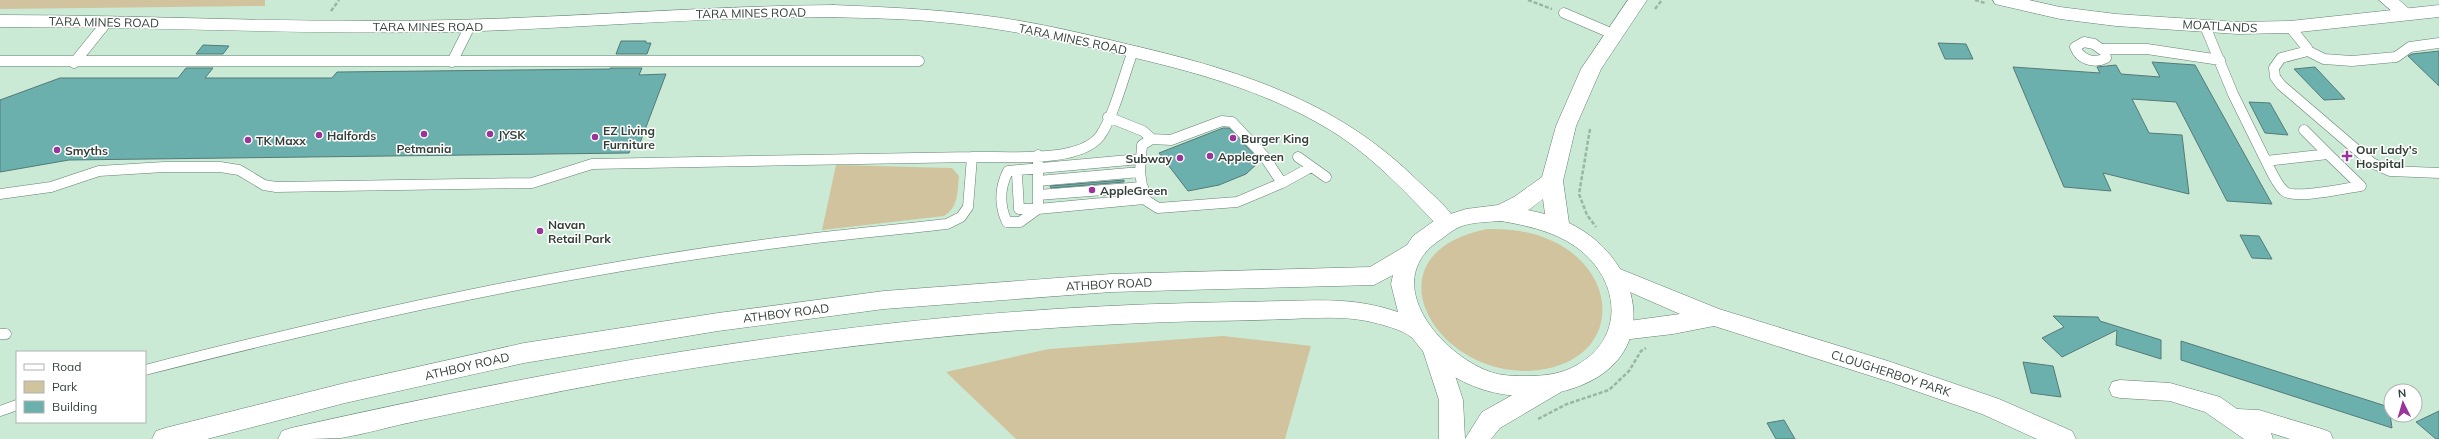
<svg xmlns="http://www.w3.org/2000/svg" width="2439" height="439" font-family="Mulish,sans-serif">
	<style>
		.green { fill: #d1c39d }
		.building { fill: #6bb0ac; stroke: #547a78 }
		.lines { fill: none; stroke-linecap: round; stroke-linejoin: round }
		.service-casing { stroke: #658270; stroke-width: 11 }
		.minor-casing { stroke: #658270; stroke-width: 1 }
		.tertiary-casing { stroke: #658270; stroke-width: 1 }
		.primary-casing { stroke: #658270; stroke-width: 1 }
		.path { stroke: #9bb5a5; stroke-width: 2.5; stroke-dasharray: 4 2; stroke-linecap: butt }
		.service { stroke: #fff; stroke-width: 10 }
		.minor { fill: #fff; fill-rule: evenodd }
		.tertiary { fill: #fff; fill-rule: evenodd }
		.primary { fill: #fff; fill-rule: evenodd }
		.poi-dot { fill: #98349a; stroke: #fff; stroke-width: 1.5 }
		.labels { text-anchor: middle; dominant-baseline: central; stroke-width: 3; stroke-linejoin: round; paint-order: stroke }
		.street-label { font-size: 12px; fill: #334038; stroke: #fff }
		.poi-label { font-size: 12px; font-weight: bold; fill: #334038; stroke: #fff; text-anchor: start }
	</style>
	<rect width="100%" height="100%" fill="#caead6"/>
	<!-- green -->
	<path class="green" d="M0,0H265V6L0,9Z
		M836,165L952,168L959,176C957,192 959,207 944,216L822,230Z
		M1487,229C1519,228 1552,235 1577,257C1618,294 1609,352 1554,367C1447,396 1354,256 1487,229Z
		M1223,336L1311,346L1285,439H1016L946,372L1049,349Z"/>
	<!-- building -->
	<path class="building" d="M621,41H646V43H651L647,54H616Z
		M1938,43L1966,44L1973,59H1945Z
		M203,45L229,46L223,54H196Z
		M2439,51V86L2408,56L2412,54Z
		M2152,62L2195,65L2272,204L2227,201L2176,102L2132,99L2149,133L2182,135L2189,194L2103,173L2111,191L2064,187L2013,67L2100,73L2097,67L2116,65L2121,74L2160,77Z
		M2315,67L2345,99L2324,100L2294,69Z
		M186,68H213L205,78H332L337,72L610,69V68H642L639,75L666,74L640,143H633L629,153L69,160L0,172V100L60,78H178Z
		M2249,102L2270,103L2288,135L2265,133Z
		M1223,128H1229L1260,161L1246,174L1219,185L1188,191L1159,153Z
		M1124,180V182L1051,188L1050,186Z
		M2240,235L2259,236L2272,259L2252,258Z
		M2053,316L2098,317L2100,321L2161,340V359L2116,345L2117,330L2062,357L2042,338L2064,327Z
		M2181,341L2389,407L2392,428L2181,360Z
		M2023,362L2053,366L2061,397L2031,393Z
		M2439,411V439H2436L2416,422Z
		M1784,420L1795,439H1776L1767,423Z"/>
	<g class="lines">
		<!-- service casing -->
		<g class="service-casing">
			<path id="service" d="M1564,13L1613,34
				M2205,26L2233,94L2266,161
				M2290,27L2307,48L2304,52L2281,58L2274,68L2275,77L2281,85L2372,163L2390,171L2439,173
				M2084,42L2094,44L2105,52L2106,58C2094,64 2080,60 2075,47Z
				M2103,49H2147L2220,60
				M2306,50L2324,59L2352,61L2396,57L2410,47L2439,43
				M0,61H919
				M452,62L470,26
				M74,63L107,22
				M1108,117L1143,131L1152,139L1142,145L1140,172L1144,199
				M2304,130L2328,154
				M1152,139L1171,140L1222,121L1232,122L1264,156L1282,183
				M2328,154L2361,186C2346,188 2294,200 2284,191C2276,183 2271,171 2266,161Z
				M1038,155V209L1144,199L1158,208L1237,202L1282,183L1311,167
				M1298,157L1326,177
				M1019,170L1008,171C1000,187 999,205 1007,222H1020L1038,209
				M1038,181L1140,172
				M0,194L51,187L99,171L164,167H220L239,170L264,185L276,187L532,183L592,164L972,157
				M1038,195L1143,187
				M1038,209H1019L1017,174L1019,170L1140,159
				M0,334H6
				M145,370C357,316 574,268 792,241C844,234 895,230 947,224L961,217L968,207L972,157C1005,156 1079,164 1100,136C1114,116 1124,75 1133,51
				M0,411L17,405"/>
		</g>
		<!-- minor casing -->
		<g class="minor-casing">
			<path id="minor" d="M2379,0H2399L2416,15L2413,19H2401Z
				M833,5C882,7 931,9 980,15C1031,21 1081,33 1131,45C1238,70 1335,100 1415,178C1429,192 1448,206 1457,223L1454,228L1447,231L1440,228C1409,196 1378,162 1341,137C1277,95 1204,74 1131,57C1053,38 975,22 894,19C746,12 599,28 451,32C301,35 150,26 0,27V15C151,15 302,24 452,20C580,17 706,6 833,5Z
				M2120,380L2170,383L2220,397L2237,409L2259,410L2322,429L2330,432L2333,439H2290L2271,433L2273,439H2244L2205,412L2170,401L2120,398L2112,396L2109,389L2112,382Z"/>
		</g>
		<!-- tertiary casing -->
		<g class="tertiary-casing">
			<path id="tertiary" d="M1993,0H2029L2060,7L2116,14L2238,22L2290,21L2439,5V17L2290,33L2238,34L2116,26L2060,19L1995,4Z
				M1615,267L1719,309L1891,362L1999,399L2072,431L2076,439H2037L1982,414L1890,382L1714,326L1673,334L1622,340L1614,337L1610,330L1614,323L1680,314L1607,282L1604,276L1607,270Z
				M1435,341L1443,344L1447,351L1463,400L1465,439L1482,412L1543,378L1552,375L1561,378L1564,385L1561,392L1500,428L1491,439H1439V400L1423,351L1427,344Z"/>
		</g>
		<!-- primary casing -->
		<g class="primary-casing">
			<path id="primary" d="M1628,0H1647L1601,69L1576,126L1563,181L1569,223C1641,257 1665,355 1577,387C1532,403 1483,398 1444,370C1435,364 1427,357 1421,349C1417,345 1415,340 1411,337C1401,329 1380,324 1367,321C1341,316 1316,318 1290,319C1261,320 1232,321 1204,321C1006,326 810,347 615,381C549,393 483,407 417,421C391,426 366,434 341,438C321,439 299,439 278,439L282,431L291,428C587,361 887,310 1192,303C1222,302 1252,302 1282,301C1325,300 1356,298 1398,312L1391,284L1393,275L1374,285L1111,292L884,309L718,331L524,363L345,403L207,439H152L156,431L165,428L345,383L524,343L718,313L884,291L1111,274L1370,267L1407,245L1413,236L1438,218L1466,209L1498,205L1514,197L1542,177L1556,126L1581,69ZM1543,199L1545,214L1528,210L1530,209ZM1501,221C1529,226 1557,232 1580,250C1620,282 1625,338 1577,365C1562,374 1544,376 1527,376C1514,376 1500,376 1488,371C1442,354 1380,284 1437,242C1445,237 1453,229 1462,226C1474,222 1488,222 1501,221Z"/>
		</g>
		<!-- path -->
		<path class="path" d="M1528,0L1552,9
			M1975,0L1985,3
			M1655,9L1662,0
			M331,11L339,0
			M1590,129L1579,194L1587,215L1596,227
			M1538,419L1567,404L1609,390L1629,371L1641,351L1646,348"/>
		<!-- service -->
		<use href="#service" class="service"/>
		<!-- minor -->
		<use href="#minor" class="minor"/>
		<!-- tertiary -->
		<use href="#tertiary" class="tertiary"/>
		<!-- primary -->
		<use href="#primary" class="primary"/>
	</g>
	<!-- markers -->
	<g class="poi-dot">
		<circle cx="424" cy="134" r="4"/>
		<circle cx="490" cy="134" r="4"/>
		<circle cx="319" cy="135" r="4"/>
		<circle cx="595" cy="137" r="4"/>
		<circle cx="1233" cy="138" r="4"/>
		<circle cx="248" cy="140" r="4"/>
		<circle cx="57" cy="150" r="4"/>
		<circle cx="1210" cy="156" r="4"/>
		<path d="M2345 150h4v4h4v4h-4v4h-4v-4h-4v-4h4z"/>
		<circle cx="1180" cy="158" r="4"/>
		<circle cx="1092" cy="190" r="4"/>
		<circle cx="540" cy="231" r="4"/>
	</g>
	<g class="labels">
		<!-- street labels -->
		<g class="street-label">
			<text transform="translate(751 13) rotate(-1)">TARA MINES ROAD</text>
			<text transform="translate(104 22) rotate(1)">TARA MINES ROAD</text>
			<text x="428" y="26">TARA MINES ROAD</text>
			<text transform="translate(2220 26) rotate(3)">MOATLANDS</text>
			<text transform="translate(1073 39) rotate(12)">TARA MINES ROAD</text>
			<text transform="translate(1109 284) rotate(-3)">ATHBOY ROAD</text>
			<text transform="translate(786 313) rotate(-7)">ATHBOY ROAD</text>
			<text transform="translate(467 366) rotate(-13)">ATHBOY ROAD</text>
			<text transform="translate(1891 373) rotate(18)">CLOUGHERBOY PARK</text>
		</g>
		<!-- poi labels -->
		<g class="poi-label">
			<text x="603" y="130">EZ Living<tspan x="603" dy="14">Furniture</tspan></text>
			<text x="498" y="134">JYSK</text>
			<text x="327" y="135">Halfords</text>
			<text x="1241" y="138">Burger King</text>
			<text x="256" y="140">TK Maxx</text>
			<text x="424" y="148" text-anchor="middle">Petmania</text>
			<text x="2356" y="149">Our Lady’s<tspan x="2356" dy="14">Hospital</tspan></text>
			<text x="65" y="150">Smyths</text>
			<text x="1218" y="156">Applegreen</text>
			<text x="1172" y="158" text-anchor="end">Subway</text>
			<text x="1100" y="190">AppleGreen</text>
			<text x="548" y="224">Navan<tspan x="548" dy="14">Retail Park</tspan></text>
		</g>
	</g>
	<!-- legend -->
	<rect x="16" y="351" width="130" height="72" fill="#ffffff" stroke="#adb3af"/>
	<rect x="24" y="364" width="20" height="6" fill="#ffffff" stroke="#adb3af"/>
	<text x="52" y="371" font-size="12" fill="#334038">Road</text>
	<rect x="24" y="381" width="20" height="12" fill="#d1c39d" stroke="#adb3af"/>
	<text x="52" y="391" font-size="12" fill="#334038">Park</text>
	<rect x="24" y="401" width="20" height="12" fill="#6bb0ac" stroke="#adb3af"/>
	<text x="52" y="411" font-size="12" fill="#334038">Building</text>
	<!-- north arrow -->
	<g transform="translate(2403 403) rotate(355)"><circle r="19" fill="#ffffff" stroke="#adb3af"/>
	<path d="M0-3L7 15L0 10L-7 15Z" fill="#98349a"/>
	<text y="-6" font-size="11" font-weight="bold" text-anchor="middle" fill="#334038">N</text>
	</g>
</svg>
